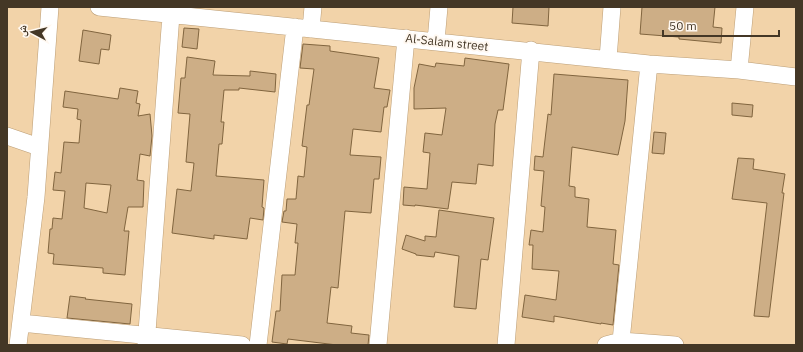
<svg xmlns="http://www.w3.org/2000/svg" width="803" height="352" font-family="'IBM Plex Sans','Noto Naskh Arabic',sans-serif">
	<style>
		.building { fill: #cdae86; stroke: #81653f; fill-rule: evenodd }
		.lines { fill: none; stroke-linecap: round; stroke-linejoin: round }
		.minor-casing { stroke: #bc9e76; stroke-width: 18 }
		.minor { stroke: #fff; stroke-width: 17 }
		.labels { text-anchor: middle; dominant-baseline: central; stroke-width: 4; stroke-linejoin: round; paint-order: stroke }
		.street-label { font-size: 12px; fill: #443726; stroke: #fff8f0 }
	</style>
	<rect width="100%" height="100%" fill="#f2d3a9"/>
	<!-- building -->
	<path class="building" d="M513,7H549L548,26L512,23Z
		M642,7H715L713,27L722,28L721,43L679,39V37L640,34Z
		M184,28L199,29L197,49L182,47Z
		M83,30L111,35L109,50L101,49L99,64L79,61Z
		M303,44L330,46V51L379,58L374,88L390,90L387,107H384L381,132L353,129L350,155L381,157L379,179H374L371,213L345,211L338,288L331,287L327,323L352,326L351,333L369,335L368,345H337L288,339L287,344L272,342L276,311H280L282,275H295L298,243H295L297,224L282,222L284,211H286L287,199H296L298,176L304,177L307,147L302,146L307,105H309L314,69L300,68Z
		M187,57L215,61L213,75L250,76V71L276,74L275,92L239,88V90H224L221,122H224L222,144H219L216,176L264,180L262,207L264,208L263,220L250,218L247,239L214,235V239L172,233L177,189L191,191L194,163L186,162L190,114L178,113L181,78H185Z
		M465,58L509,64L503,110H498L495,124L493,166L478,164L476,184L452,182L448,209L415,205V206L403,205L404,187L427,189L430,153L423,152L425,133L442,135L446,108L414,109V88L419,64L435,67L436,63L464,66Z
		M554,74L628,80L625,121L618,155L572,147L569,186L575,187V197L589,199L587,227L616,230L613,264L619,265L613,325L601,323V324L554,316V322L522,317L525,295L556,300L559,271L532,269L533,245H529L531,230L543,232L545,207L541,206L544,171L534,170L535,156L543,157L548,114L551,115Z
		M120,88L138,91L136,103L140,104L138,116L150,114L152,136L150,156L140,154L137,180L144,181L143,207H128L124,231H129L125,275L103,273V268L53,264L54,254L48,253L50,229H52L53,218L62,219L65,191L53,190L55,172L61,173L64,142L79,143L81,120L77,119L78,109L63,107L65,91L118,99ZM86,183L111,185L107,213L84,208Z
		M732,103L753,105L752,117L732,115Z
		M654,132L666,133L664,154L652,153Z
		M738,158L754,159L753,169L785,174L782,193H784L769,317L754,316L767,203L732,199Z
		M439,210L494,218L488,260L481,259L476,309L454,307L459,256L435,252L434,257L416,255V254L402,249L406,235L425,241V236L436,237Z
		M70,296L86,298L85,299L132,304L130,324L67,318Z"/>
	<g class="lines">
		<!-- minor casing -->
		<g class="minor-casing">
			<path id="minor" d="M99,7L649,64L739,70L796,77
				M311,29L313,7
				M436,41L439,7
				M608,59L612,7
				M739,70L745,7
				M7,136L39,147
				M21,323L242,345
				M621,341L649,64
				M18,345L36,197L50,7
				M146,345L171,15
				M258,345L295,27
				M378,345L406,38
				M506,345L531,50
				M606,345L621,341L675,345"/>
		</g>
		<!-- minor -->
		<use href="#minor" class="minor"/>
	</g>
	<g class="labels">
		<!-- street labels -->
		<g class="street-label">
			<text transform="translate(447 42) rotate(6)">Al-Salam street</text>
		</g>
	</g>
	<!-- border -->
	<rect width="803" height="352" fill="none" stroke="#443726" stroke-width="16"/>
	<!-- north arrow -->
	<g transform="translate(32 32) rotate(277)" stroke="#fff8f0" stroke-width="3" paint-order="stroke">
	<path d="M0-3L7 15L0 10L-7 15Z" fill="#443726"/>
	<text y="-6" font-size="11" font-weight="bold" text-anchor="middle" fill="#443726">ش</text>
	</g>
	<!-- scale -->
	<path d="M663 30v6h116v-6" fill="none" stroke="#443726" stroke-width="2"/>
	<text x="669" y="30" font-size="12" fill="#443726" stroke="#fff8f0" stroke-width="3" paint-order="stroke">50 m</text>
</svg>
